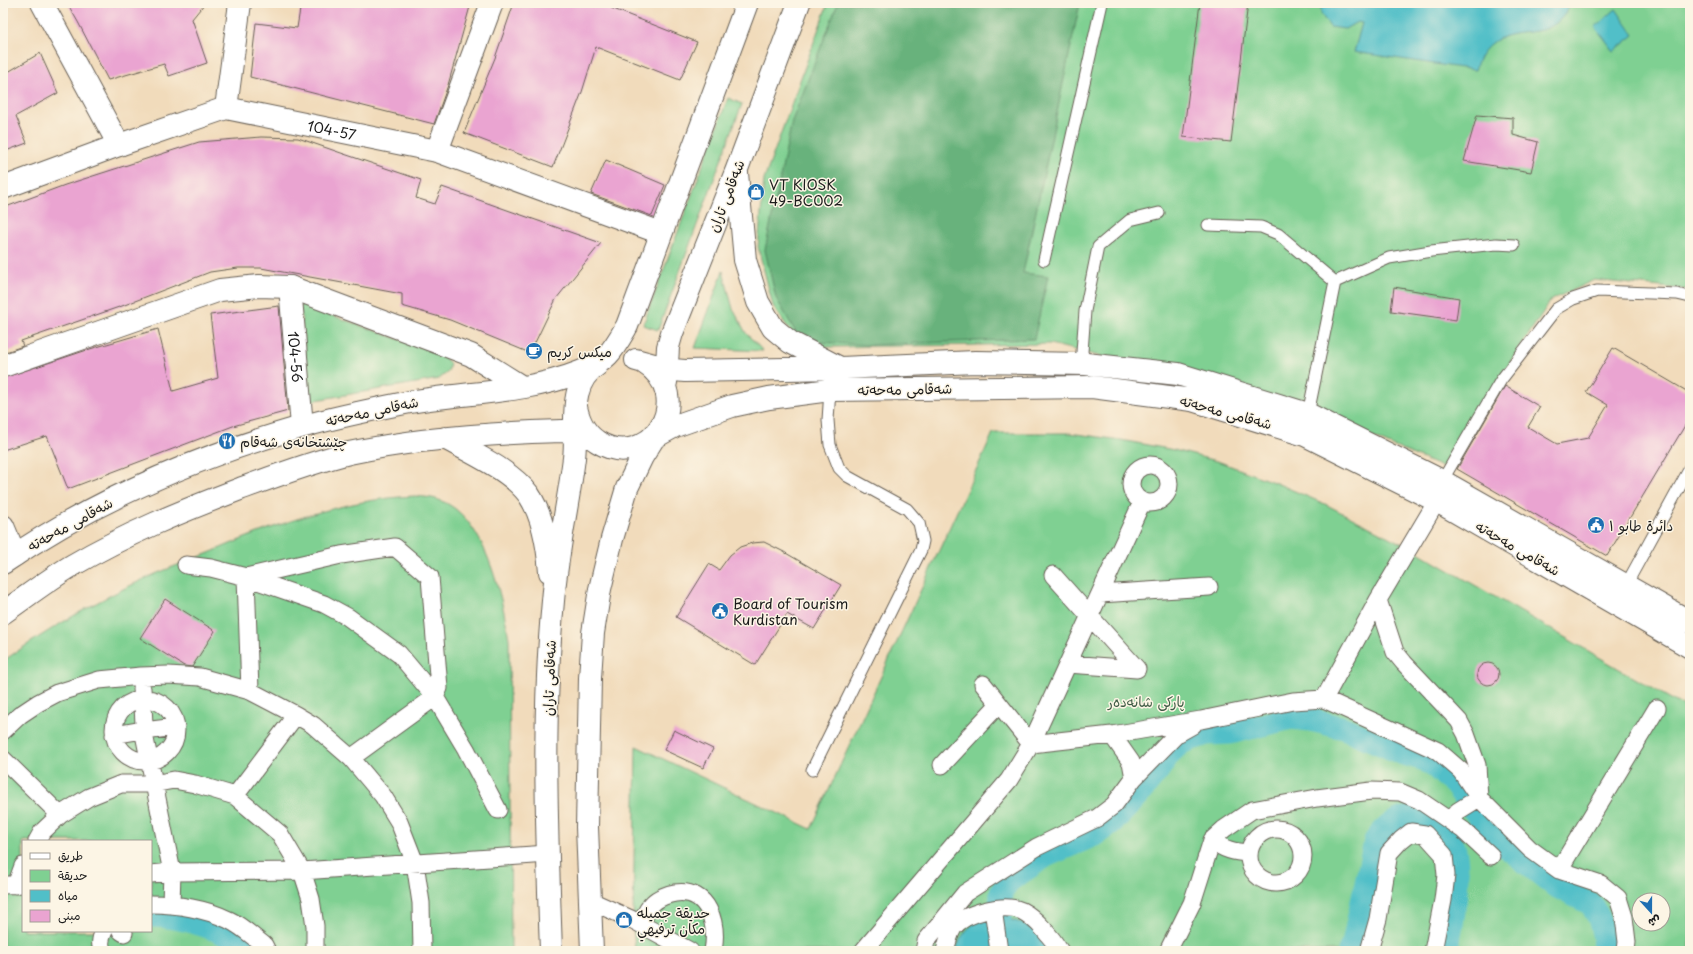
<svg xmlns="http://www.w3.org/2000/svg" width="1693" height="954" font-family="'Playpen Sans','Playpen Sans Arabic',sans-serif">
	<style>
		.green { fill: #7fd092; stroke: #4e7657; fill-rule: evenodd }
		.forest { fill: #67b27c; stroke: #42674c }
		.water { fill: #51bfc8; stroke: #366e72 }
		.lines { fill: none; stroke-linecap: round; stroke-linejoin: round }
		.canal { stroke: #51bfc8; stroke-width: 23 }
		.building { fill: #eaa4d1 }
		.service-casing { stroke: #675f54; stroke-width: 13 }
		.pedestrian-casing { stroke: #675f54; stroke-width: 19 }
		.minor-casing { stroke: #675f54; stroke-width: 24 }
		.tertiary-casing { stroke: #675f54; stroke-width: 24 }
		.secondary-casing { stroke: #675f54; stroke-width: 24 }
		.service { stroke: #fff; stroke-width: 11 }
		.pedestrian { stroke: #fff; stroke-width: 17 }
		.minor { stroke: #fff; stroke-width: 22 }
		.tertiary { stroke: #fff; stroke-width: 22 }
		.secondary { stroke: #fff; stroke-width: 22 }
		.labels { text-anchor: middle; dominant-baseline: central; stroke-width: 3; stroke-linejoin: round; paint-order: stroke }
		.street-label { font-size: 14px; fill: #1c1c1c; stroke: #fcf5e5 }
		.poi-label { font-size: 14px; fill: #1c1c1c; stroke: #fcf5e5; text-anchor: start }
		.park-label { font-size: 14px; fill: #3f5b45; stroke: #fcf5e5 }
	</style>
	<rect width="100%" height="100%" fill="#fcf5e5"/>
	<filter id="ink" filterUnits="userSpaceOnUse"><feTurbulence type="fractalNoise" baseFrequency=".025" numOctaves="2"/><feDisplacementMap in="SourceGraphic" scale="8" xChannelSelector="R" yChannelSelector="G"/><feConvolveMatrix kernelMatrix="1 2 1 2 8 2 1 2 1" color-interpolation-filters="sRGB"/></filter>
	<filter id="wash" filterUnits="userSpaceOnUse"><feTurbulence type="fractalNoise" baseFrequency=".012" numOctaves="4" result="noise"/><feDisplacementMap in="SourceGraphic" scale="16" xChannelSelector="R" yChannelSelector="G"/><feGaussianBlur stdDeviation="0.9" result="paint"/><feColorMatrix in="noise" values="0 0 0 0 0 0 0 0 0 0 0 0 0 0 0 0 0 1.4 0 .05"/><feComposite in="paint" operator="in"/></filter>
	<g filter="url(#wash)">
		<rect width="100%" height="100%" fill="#f1dbbb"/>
		<!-- green -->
		<path class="green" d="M828,3H1690V290L1594,280L1551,300L1442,467L1292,403L1050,344L827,347L807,344L794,336L773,306L758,247L764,180Z
			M728,98L742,104L658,330L643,325Z
			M723,271L733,309L746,333L763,351L695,348Z
			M300,304L443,355L450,364L448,372L439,379L310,401Z
			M993,433H1069L1121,440L1174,450L1220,462L1276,483L1327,505L1416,551L1690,710V951H635L633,920L636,746L811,829ZM1639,900H1663V924H1639Z
			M415,496C422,497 432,497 439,500C485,515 502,597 509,639L511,951H3V661C46,631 94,602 142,580C163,570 186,562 209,553C274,525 343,499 415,496ZM23,841H151V931H23Z"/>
		<!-- forest -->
		<path class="forest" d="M838,3H1080L1023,273L1048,276L1034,339L866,345L801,341L776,298L765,250L792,121Z"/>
		<!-- water -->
		<path class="water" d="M1318,3H1571C1550,50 1512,17 1484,51C1480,56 1477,63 1475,70L1354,52L1362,23L1357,22L1345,29L1330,27L1321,14V7Z
			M1616,9L1634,35L1614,51L1595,27Z
			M1000,917C1026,922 1039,932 1057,951H956C959,937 970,923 984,918C989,917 995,917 1000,917Z"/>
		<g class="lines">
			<!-- canal -->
			<path class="canal" d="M151,916C182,916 227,929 249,951
				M1000,917L1001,892L1009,881L1046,856L1095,835L1113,822L1136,798L1157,772L1169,754L1181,743L1207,734L1230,733L1291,718L1311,720L1344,728L1403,754L1425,760L1436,768L1455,785L1485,825L1504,845L1555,886L1591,904L1599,918L1604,937L1603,951
				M1349,951L1353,944L1375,841C1385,827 1399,814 1418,818C1430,821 1445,827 1451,839C1464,861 1453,926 1446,951"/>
		</g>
		<g id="blocks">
			<!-- building -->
			<path class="building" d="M67,3H205L192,19L207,63L169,76L164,64L108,80L78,22Z
				M301,3H471L448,85L434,124L250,77L256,23L297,28Z
				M514,3H613L611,8L697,42L680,80L596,47L582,92L553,167L464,133L495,58Z
				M1200,3H1248L1231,142L1183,137Z
				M40,53L58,93L16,116L27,143L3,152V75Z
				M1477,115L1513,118V135L1538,142L1531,172L1464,161Z
				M261,137L298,138L344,154L421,180L416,198L435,204L442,187L601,243L556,299L530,353L450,320L402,306V294L261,268H238L210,272L122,306L21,341L23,346L3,353V208L65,185L199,142Z
				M606,160L665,185L652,216L591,194Z
				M1394,287L1459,298L1456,320L1391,311Z
				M279,306L288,411L233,426L68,489L47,436L3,450V378L90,349L158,329L173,391L218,378L210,315Z
				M1613,348L1690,393V417L1607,556L1457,469L1505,386L1540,407L1528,427L1557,444L1588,438L1608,405L1586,392Z
				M764,542L784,552L841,585L814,629L787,614L755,665L676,617L709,564L719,570L730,555L740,547L752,543Z
				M165,599L215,631L192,667L184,666L140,638Z
				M1477 674a11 11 0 1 1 22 0a11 11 0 1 1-22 0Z
				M674,730L713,749L703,768L664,750Z"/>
		</g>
	</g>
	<g filter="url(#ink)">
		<use href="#blocks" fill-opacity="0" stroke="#675f54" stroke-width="1"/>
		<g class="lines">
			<!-- service casing -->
			<g class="service-casing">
				<path id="service" d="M1208,225L1261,227L1278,234L1335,282L1389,258L1431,251L1496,244L1514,245
					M1044,260L1102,3
					M1086,364L1082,352L1085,311L1098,247L1130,220L1159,213
					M1308,414L1335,282
					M1442,481L1501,380L1556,309L1573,299L1597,291L1677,294L1690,297
					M1626,585L1690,468
					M812,770L921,550L923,541L919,523L907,509L847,476L839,468L830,445L828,420L830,390"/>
			</g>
			<!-- pedestrian casing -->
			<g class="pedestrian-casing">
				<path id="pedestrian" d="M1131 484a19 19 0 1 1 38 0a19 19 0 1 1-38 0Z
					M186,565L211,568L246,577L324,604L348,617L399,654L435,697L466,749L498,810
					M1053,575L1137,669L1068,664
					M1100,594L1209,587
					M1378,600L1395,652L1404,663L1459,721L1466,734L1477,765L1479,798L1458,811L1450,820
					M983,684L1031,744L1112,735L1201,720L1293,701L1324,699L1438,751L1461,771L1479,798L1530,849L1559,870L1601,884L1618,898L1624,917L1627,942L1626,951
					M142,688L144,724
					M250,691L246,577L341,555L395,547L430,577L439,688L435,697L351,758
					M114 730a31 31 0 1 1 62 0a31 31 0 1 1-62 0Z
					M1324,699L1378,600L1437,501
					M152,730L176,727
					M3,731L20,715L38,703L57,693L99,680L141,676L168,675L200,677L250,691L296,715L313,725L351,758L383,796L399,822L415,863L421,903L422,951
					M114,735L137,731
					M1112,735L1131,762L1134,778
					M145,739L172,872L171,904
					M3,759L60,815
					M942,765L999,704
					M235,796L296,715
					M1249 856a27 27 0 1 1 54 0a27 27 0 1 1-54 0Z
					M1212,840C1223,850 1235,852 1249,853
					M37,841L42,832L60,815L89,797L121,784H153L174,780L195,784L235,796L280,834L302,871L311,899L315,926V951
					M1559,870L1657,708
					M151,874L172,872L302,871L548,854
					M3,885L23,884
					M16,885L23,866
					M591,901L633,920L690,951
					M151,904C176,904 207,909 229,920C242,926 253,937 264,945L267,951
					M993,909L999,951
					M641,924C644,917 647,908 653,903C658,898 668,894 675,893C709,888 718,924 713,951
					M121,931L124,933
					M103,951C99,945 101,937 104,931
					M863,951L1009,780L1031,744L1142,502
					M924,951L926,941L965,893L1037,847L1097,818L1114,805L1134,778L1177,734L1193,725
					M945,951C947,943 949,935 953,928C965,912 1004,903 1022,911C1036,918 1052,938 1060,951
					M1168,951L1192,903L1212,840L1224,829L1252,810L1317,798L1371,791L1400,792L1419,800L1444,817L1463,830L1491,856
					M1369,951L1378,919L1389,853L1401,840L1411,832L1425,834L1444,855L1446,875L1443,900L1433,951"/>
			</g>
			<!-- minor casing -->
			<g class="minor-casing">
				<g id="minor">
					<path d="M42,3L119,145"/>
					<path d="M226,108L240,3"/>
					<path d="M437,151L492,3"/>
					<path id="s1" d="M3,188L119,145L226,108L437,151L661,233"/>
					<path id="s2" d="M290,287L302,426"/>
					<path d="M3,366L220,290L259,286L290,287L471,355L522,387"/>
				</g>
			</g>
			<!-- tertiary casing -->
			<g class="tertiary-casing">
				<path id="tertiary" d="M3,526L15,555"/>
			</g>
			<!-- secondary casing -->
			<g class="secondary-casing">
				<path id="secondary" d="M737,173L745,260L758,302L773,328L790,342L838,367
					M636,360L673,370L685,371L841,368L975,362L1086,364L1178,374L1308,414L1442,481L1690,622
					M666,382L668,347L672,333L737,169L799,3
					M576,407C579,422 585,434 598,442C649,474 699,396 643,362
					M445,438C471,453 511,470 529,495C543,516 548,547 550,572
					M644,443L675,426L732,406L769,398L830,390L1092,387L1192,400L1305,435L1437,501L1690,647
					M3,563C93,501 197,457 301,427C335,417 370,410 405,403C462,392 524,394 580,372C607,362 613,350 627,326L747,3
					M3,613C26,597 49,579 73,565C126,534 182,511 240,489C275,476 312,462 349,453C418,438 491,433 562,431L576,433L588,437
					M551,951C547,835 542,717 553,601C557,553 568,505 574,458C578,428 566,384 597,365
					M592,951L587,827L590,678L593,633L600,589L612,539L627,488L642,457L655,436"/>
			</g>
			<!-- service -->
			<use href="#service" class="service"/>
			<!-- pedestrian -->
			<use href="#pedestrian" class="pedestrian"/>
			<!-- minor -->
			<use href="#minor" class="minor"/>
			<!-- tertiary -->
			<use href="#tertiary" class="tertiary"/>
			<!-- secondary -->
			<use href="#secondary" class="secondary"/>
		</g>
	</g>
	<!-- icons -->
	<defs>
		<g id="shop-disc" transform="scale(0.9)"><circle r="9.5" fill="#1f6fb2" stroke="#fcf5e5"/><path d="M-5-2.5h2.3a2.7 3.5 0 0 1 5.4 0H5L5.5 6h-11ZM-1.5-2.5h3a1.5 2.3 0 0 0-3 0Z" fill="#fff"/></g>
		<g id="cafe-disc" transform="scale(0.9)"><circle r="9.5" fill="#1f6fb2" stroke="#fcf5e5"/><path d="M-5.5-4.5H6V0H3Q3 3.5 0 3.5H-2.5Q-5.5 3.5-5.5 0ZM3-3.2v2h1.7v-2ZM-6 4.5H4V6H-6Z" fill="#fff"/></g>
		<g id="restaurant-disc" transform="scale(0.9)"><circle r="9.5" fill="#1f6fb2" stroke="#fcf5e5"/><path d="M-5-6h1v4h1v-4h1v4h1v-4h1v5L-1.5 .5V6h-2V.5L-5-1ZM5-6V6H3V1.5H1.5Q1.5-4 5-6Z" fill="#fff"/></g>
		<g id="civic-disc" transform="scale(0.9)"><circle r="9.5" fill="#1f6fb2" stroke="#fcf5e5"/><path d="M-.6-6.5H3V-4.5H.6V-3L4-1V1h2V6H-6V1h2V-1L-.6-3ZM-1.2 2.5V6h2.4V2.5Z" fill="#fff"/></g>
	</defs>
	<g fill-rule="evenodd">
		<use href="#shop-disc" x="756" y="192"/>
		<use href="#cafe-disc" x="534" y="351"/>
		<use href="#restaurant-disc" x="227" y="441"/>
		<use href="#civic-disc" x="1596" y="525"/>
		<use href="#civic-disc" x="720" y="611"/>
		<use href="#shop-disc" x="624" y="920"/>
	</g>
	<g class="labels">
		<!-- street labels -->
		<g class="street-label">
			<text stroke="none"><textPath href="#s1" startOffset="345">104-57</textPath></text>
			<text transform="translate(726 196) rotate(-69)">شەقامی تاران</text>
			<text stroke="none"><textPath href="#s2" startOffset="70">104-56</textPath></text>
			<text transform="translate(905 389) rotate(-1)">شەقامی مەحەتە</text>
			<text transform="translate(372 411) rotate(-12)">شەقامی مەحەتە</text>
			<text transform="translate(1226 412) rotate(15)">شەقامی مەحەتە</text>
			<text transform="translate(70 524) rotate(-29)">شەقامی مەحەتە</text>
			<text transform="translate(1518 548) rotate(30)">شەقامی مەحەتە</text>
			<text transform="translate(549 678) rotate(-88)">شەقامی تاران</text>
		</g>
		<!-- poi labels -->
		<g class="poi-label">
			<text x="769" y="184">VT KIOSK<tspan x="769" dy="16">49-BC002</tspan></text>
			<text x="547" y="351">ميكس كريم</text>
			<text x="240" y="441">چێشتخانەی شەقام</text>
			<text x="1609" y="525">دائرة طابو ١</text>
			<text x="733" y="603">Board of Tourism<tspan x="733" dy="16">Kurdistan</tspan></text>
			<text x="637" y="912">حديقة جميله<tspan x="637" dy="16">مكان ترفيهي</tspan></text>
		</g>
		<!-- park labels -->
		<g class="park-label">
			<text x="1146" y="701">پارکی شانەدەر</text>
		</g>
	</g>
	<!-- margin -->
	<rect width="1693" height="954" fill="none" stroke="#fcf5e5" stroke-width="16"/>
	<!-- legend -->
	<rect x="22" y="840" width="130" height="92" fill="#fcf5e5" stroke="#a29e95"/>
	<rect x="30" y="853" width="20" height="6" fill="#ffffff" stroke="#a29e95"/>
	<text x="58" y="860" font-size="12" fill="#1c1c1c">طريق</text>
	<rect x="30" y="870" width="20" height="12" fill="#7fd092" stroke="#a29e95"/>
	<text x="58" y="880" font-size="12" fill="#1c1c1c">حديقة</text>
	<rect x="30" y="890" width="20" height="12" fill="#51bfc8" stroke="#a29e95"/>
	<text x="58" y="900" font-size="12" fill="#1c1c1c">مياه</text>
	<rect x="30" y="910" width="20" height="12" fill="#eaa4d1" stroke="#a29e95"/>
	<text x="58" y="920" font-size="12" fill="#1c1c1c">مبنى</text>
	<!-- north arrow -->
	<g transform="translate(1651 912) rotate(159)"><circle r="19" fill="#fcf5e5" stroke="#a29e95"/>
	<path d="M0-3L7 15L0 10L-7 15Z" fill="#1f6fb2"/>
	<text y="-6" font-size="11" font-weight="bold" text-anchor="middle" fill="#1c1c1c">ش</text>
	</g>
</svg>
